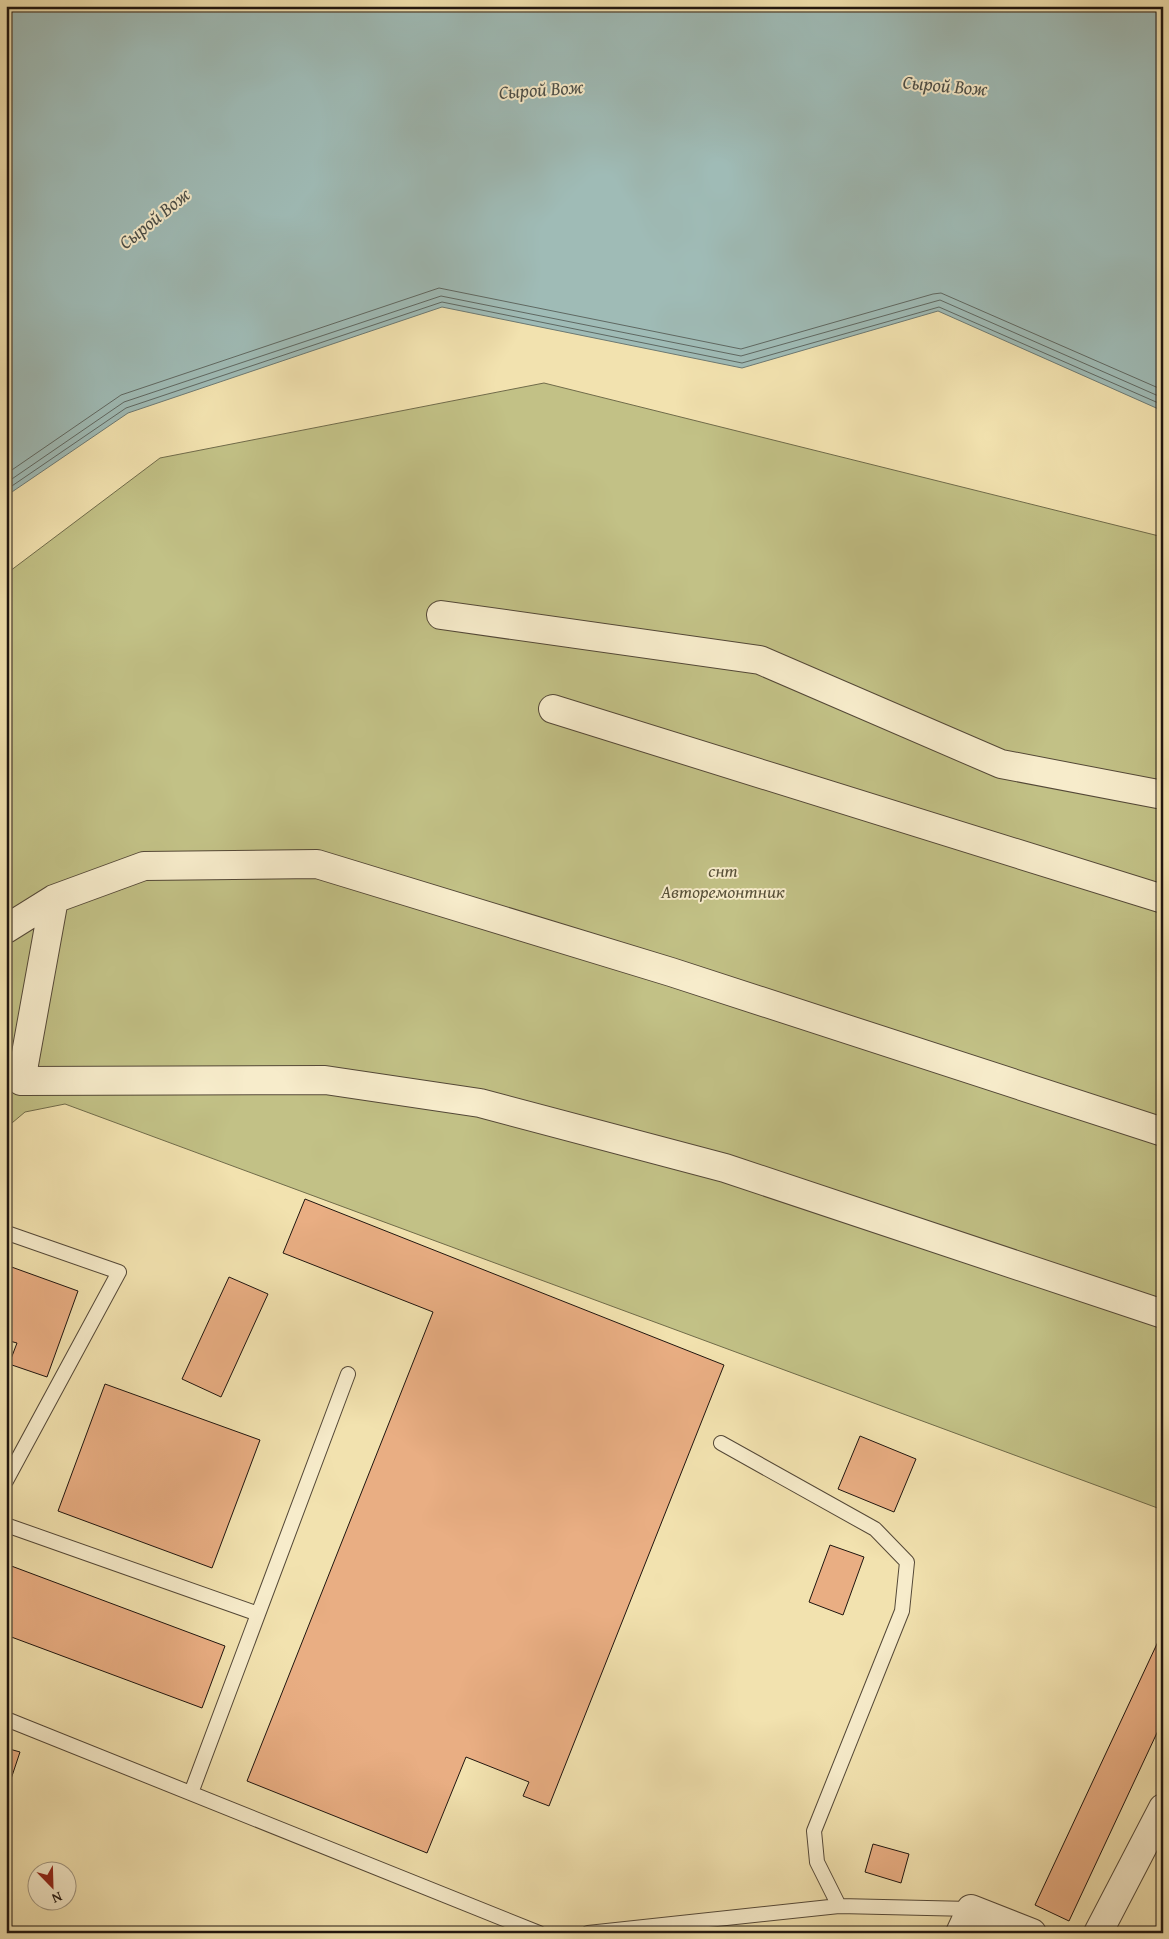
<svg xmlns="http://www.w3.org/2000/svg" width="1169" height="1939" font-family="'Gentium Book Plus',serif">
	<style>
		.green { fill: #c2c186; stroke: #706b4a }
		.water { fill: #9fbbb6; stroke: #6c7973 }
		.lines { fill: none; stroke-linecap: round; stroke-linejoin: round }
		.shore { stroke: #5f6862; stroke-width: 1 }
		.building { fill: #e9ae83; stroke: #1f150f }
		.service-casing { stroke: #544837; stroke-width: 16 }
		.minor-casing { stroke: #544837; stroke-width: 30 }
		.service { stroke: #f7eccb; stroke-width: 14 }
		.minor { stroke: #f7eccb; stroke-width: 28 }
		.labels { text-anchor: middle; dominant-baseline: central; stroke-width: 4; stroke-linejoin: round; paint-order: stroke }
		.park-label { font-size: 18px; font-style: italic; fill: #585139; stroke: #f7eccb }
		.water-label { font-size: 19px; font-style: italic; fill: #4c4f49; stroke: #f7eccb }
	</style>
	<rect width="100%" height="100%" fill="#f2e2af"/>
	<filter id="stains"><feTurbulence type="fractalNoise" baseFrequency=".004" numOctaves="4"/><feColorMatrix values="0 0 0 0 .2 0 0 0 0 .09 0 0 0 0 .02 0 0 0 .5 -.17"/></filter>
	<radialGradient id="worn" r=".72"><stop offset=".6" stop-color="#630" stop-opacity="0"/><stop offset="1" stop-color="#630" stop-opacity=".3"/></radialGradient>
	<!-- green -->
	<path class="green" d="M544,383L1163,537V1510L65,1104L25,1112L6,1128V574L160,458Z"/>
	<!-- water -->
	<path class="water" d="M6,6H1163V411L938,311L742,368L442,307L128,413L6,496Z"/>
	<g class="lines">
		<!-- shore -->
		<path class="shore" d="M6,474L121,395L439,288L741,349L933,294L941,293L1163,390
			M6,483L124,402L441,296L741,356L940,300L1163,398
			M6,490L126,408L442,302L742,363L939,307L1163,405"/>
	</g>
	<!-- building -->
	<path class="building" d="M305,1199L724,1365L549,1806L523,1796L529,1782L466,1757L427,1853L247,1781L433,1312L283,1253Z
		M6,1265L78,1291L47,1377L9,1364L17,1343L6,1340Z
		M229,1277L268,1294L221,1397L182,1379Z
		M105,1384L260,1440L212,1568L58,1511Z
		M860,1436L916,1459L894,1512L838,1489Z
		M830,1545L864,1557L843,1615L809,1602Z
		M6,1564L225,1646L202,1708L6,1635Z
		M1163,1631V1720L1069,1921L1035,1905Z
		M6,1748L20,1752L6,1794Z
		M873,1844L909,1854L901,1883L865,1872Z"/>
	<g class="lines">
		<!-- service casing -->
		<g class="service-casing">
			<path id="service" d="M6,1236L10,1234L119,1272L6,1481
				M721,1443L875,1529L907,1562L902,1611L814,1831L817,1862L839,1906
				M6,1525L258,1614
				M6,1719L539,1933
				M191,1793L348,1374
				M588,1933L839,1906L971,1909"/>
		</g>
		<!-- minor casing -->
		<g class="minor-casing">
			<path id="minor" d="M441,615L760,660L1001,764L1163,795
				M553,709L1163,899
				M54,899L21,1081L325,1080L480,1103L725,1168L1163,1314
				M6,929L54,899L144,866L317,864L671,972L1163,1132
				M960,1933L971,1909L1032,1933
				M1098,1933L1163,1808"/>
		</g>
		<!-- service -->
		<use href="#service" class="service"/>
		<!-- minor -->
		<use href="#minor" class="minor"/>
	</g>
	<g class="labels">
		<!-- park labels -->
		<g class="park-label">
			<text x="723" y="870">снт<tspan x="723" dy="21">Авторемонтник</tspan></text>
		</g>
		<!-- water labels -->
		<g class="water-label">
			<text transform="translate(945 85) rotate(5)">Сырой Вож</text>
			<text transform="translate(541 89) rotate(-4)">Сырой Вож</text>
			<text transform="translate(154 218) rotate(-39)">Сырой Вож</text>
		</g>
	</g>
	<!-- margin -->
	<rect width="1169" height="1939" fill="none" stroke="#f2e2af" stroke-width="25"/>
	<rect x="8" y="8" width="1154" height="1924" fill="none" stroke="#1f150f" stroke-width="2.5"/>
	<rect x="12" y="12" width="1144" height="1914" fill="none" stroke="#1f150f"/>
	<!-- north arrow -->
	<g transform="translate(52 1886) rotate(157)"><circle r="24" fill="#f7eccb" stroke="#a19680"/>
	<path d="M0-4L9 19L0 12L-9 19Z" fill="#8f2418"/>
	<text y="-8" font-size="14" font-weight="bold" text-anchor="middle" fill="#1f150f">N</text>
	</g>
	<rect width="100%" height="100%" filter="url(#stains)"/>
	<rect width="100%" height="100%" fill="url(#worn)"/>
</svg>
